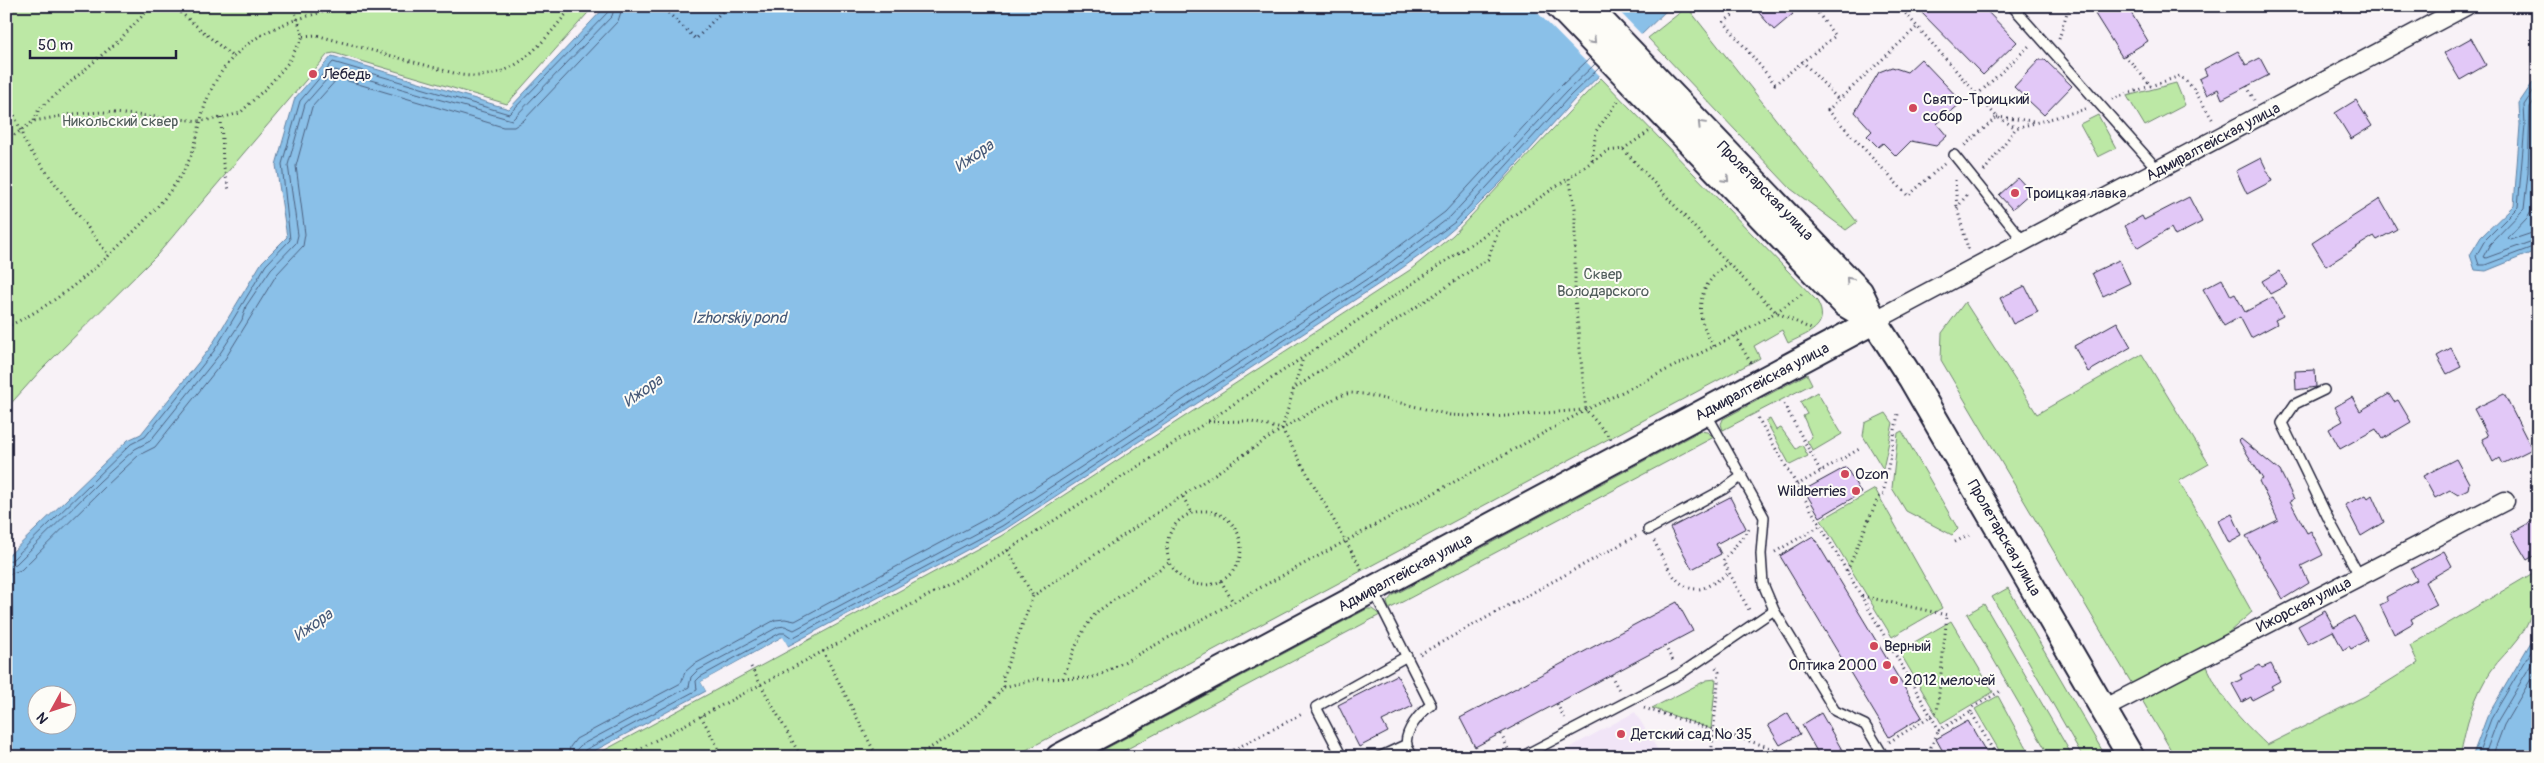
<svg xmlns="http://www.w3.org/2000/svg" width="2544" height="763" font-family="Pangolin,sans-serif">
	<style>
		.built { fill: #f1e5f7 }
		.green { fill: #bce8a5; stroke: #6f8570 }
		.water { fill: #8ac0e8; stroke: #6081a3; fill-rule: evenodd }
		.pier { fill: #f8f2f7 }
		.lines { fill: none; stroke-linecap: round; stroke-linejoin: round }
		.shore { stroke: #4c6180; stroke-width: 1 }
		.building { fill: #e2c8f7; stroke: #22223b }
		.lane-casing { stroke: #22223b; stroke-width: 12 }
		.street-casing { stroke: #22223b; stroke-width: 21 }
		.secondary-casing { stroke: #22223b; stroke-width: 29 }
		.path { stroke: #22223b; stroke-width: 3; stroke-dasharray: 1 4; stroke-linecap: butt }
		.lane { stroke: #fdfcf7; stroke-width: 9 }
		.street { stroke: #fdfcf7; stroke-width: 18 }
		.secondary { stroke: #fdfcf7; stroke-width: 25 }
		.oneway { stroke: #9a9aa2 }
		.poi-dot { fill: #d1495b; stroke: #fdfcf7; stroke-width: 2 }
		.labels { text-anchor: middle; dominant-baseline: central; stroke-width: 4; stroke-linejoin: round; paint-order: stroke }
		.poi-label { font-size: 15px; fill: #22223b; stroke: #fdfcf7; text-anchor: start }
		.park-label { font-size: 15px; fill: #505d5b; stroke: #fdfcf7 }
		.street-label { font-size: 15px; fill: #22223b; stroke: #fdfcf7 }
		.water-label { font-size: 16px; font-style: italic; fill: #465978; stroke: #fdfcf7 }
	</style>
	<rect width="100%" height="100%" fill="#f8f2f7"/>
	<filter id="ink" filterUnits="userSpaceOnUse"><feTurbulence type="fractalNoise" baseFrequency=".02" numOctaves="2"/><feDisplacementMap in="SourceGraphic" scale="10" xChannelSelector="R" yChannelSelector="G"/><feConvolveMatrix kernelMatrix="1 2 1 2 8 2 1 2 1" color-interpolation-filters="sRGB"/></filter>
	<g filter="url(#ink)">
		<!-- built -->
		<path class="built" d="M1635,712L1662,757H1552Z"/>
		<!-- green -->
		<path class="green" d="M6,6H594L507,104L334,53L328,54L157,255L41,370L6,409Z
			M1687,7L1695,17L1857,222L1846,230L1791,189L1648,38Z
			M1601,78L1817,301C1832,327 1806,334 1788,343L1782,330L1754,346L1760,358L1013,757H592L1001,536L1410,270L1453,235Z
			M2176,83L2185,105L2145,126L2127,96Z
			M2098,115L2116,148L2098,157L2080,124Z
			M1965,302L2037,414L2142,354L2209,464L2179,481L2252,612L2220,640L2132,684L1941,360L1942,333Z
			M1807,374L1812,384L1723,430L1721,424L1723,419Z
			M1817,392L1842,434L1813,451L1807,441L1812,437L1803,416L1807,414L1800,402Z
			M1886,413L1893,423L1883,469L1863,436L1865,423Z
			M1770,419L1776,430L1781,428L1796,449L1802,445L1808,456L1790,465L1766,421Z
			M1700,431L1707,432L1714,437L1389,609L1387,602L1392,596Z
			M1902,431L1958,529L1952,535L1906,511L1892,488L1898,433Z
			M1875,489L1942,608L1892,637L1821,520Z
			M2538,570C2538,593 2533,619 2518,639C2510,650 2499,659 2491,671C2473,697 2466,726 2460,757H2175L2142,700L2148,694L2206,664C2222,701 2238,717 2267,745L2365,696L2418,663L2410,646Z
			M2008,588L2106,757H2083L1992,597Z
			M1984,604L2073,757H2050L1967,614Z
			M1367,609H1372L1380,615L1112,757H1090Z
			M1951,621L1993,692L1941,723L1899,651Z
			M1716,679L1711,729L1652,708L1707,680Z
			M1998,696L2031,757H2003L1975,709Z"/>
		<!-- water -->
		<path class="water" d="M606,6H1671L1574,100L1501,182L1458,225L1436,244L1388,278L1004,530L788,646L782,637L701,682L706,691L583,757H6V558L128,440L141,434L210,348L262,262L287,237L276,165L295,98L332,56L509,109ZM38,696H68V726H38Z
			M2538,75V250L2486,271L2475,270L2470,255L2481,237L2514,205L2520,125L2519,103Z
			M2538,630V757H2472L2487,717Z"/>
		<!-- pier -->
		<path class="pier" d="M1531,6H1614L1643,36L1601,77Z
			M783,637L788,646L786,647L782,640L704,683L708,690L706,691L701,682Z"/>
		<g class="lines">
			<!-- shore -->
			<path class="shore" d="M2538,84L2524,105L2525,125L2518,207L2485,240L2476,256L2479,265H2485L2538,245
				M2538,95L2530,107L2528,173L2524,209L2490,244L2483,257L2486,258L2538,239
				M2538,133L2532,210L2528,217L2508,238L2511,240L2538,231
				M6,561L12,560L131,444L145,437L214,351L266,265L290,240L282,164L300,101L333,62L509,114L608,12L609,6
				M6,567L16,564L100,481L135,449L150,441L219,355L242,320L246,306L271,269L296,243L298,235L288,165L305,104L335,70L512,120L612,16L615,6
				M6,575L21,570L106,486L139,455L155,447L225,359L277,274L303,246L305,234L296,166L312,107L338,78L503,127H514L523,121L618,21L623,6
				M568,757L570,747L576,739L681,683L685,672L693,665L775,620L785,619L795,621L995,514L1377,263L1445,212L1560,87L1590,58
				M575,757L576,750L581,745L689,687L691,677L697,671L778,627L785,626L794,630L999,521L1382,269L1450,217L1566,92L1595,64
				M582,757L585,750L697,690L696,681L700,677L780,633H785L792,638L1002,526L1385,274L1455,222L1570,96L1599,68
				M2477,757L2491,719L2538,640
				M2484,757L2497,722L2538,653
				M2492,757L2504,725L2538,667"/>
		</g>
		<!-- building -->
		<path class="building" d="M1753,6H1786L1793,14L1774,30Z
			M1915,6H1982L2017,42L1983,75Z
			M2090,6H2127L2148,41L2122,57Z
			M2471,38L2486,65L2460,80L2444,53Z
			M2238,51L2246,65L2260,58L2269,75L2222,99L2218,89L2207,95L2199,79L2207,75L2204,69Z
			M1921,59L1962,102L1937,124L1947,136L1936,146L1911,141L1896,156L1883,143L1878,147L1867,136L1872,131L1855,112L1879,72L1892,67L1907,72Z
			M2039,60H2045L2072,86L2044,115L2014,87Z
			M2356,100L2372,126L2351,139L2335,113Z
			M2261,158L2272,181L2247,194L2236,171Z
			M2018,178L2031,192L2012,209L1999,195Z
			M2189,197L2202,222L2175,236L2171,228L2138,248L2125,226L2142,216L2144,220Z
			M2380,199L2397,229L2377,240L2374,236L2326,266L2312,243Z
			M2119,260L2130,283L2103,296L2092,273Z
			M2279,271L2287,285L2270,294L2262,281Z
			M2222,279L2231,296L2235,294L2245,312L2273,297L2283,316L2275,320L2277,324L2251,338L2240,317L2224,326L2203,289Z
			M2025,286L2038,312L2013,324L2000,298Z
			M2117,322L2131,347L2088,372L2074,346Z
			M2451,348L2461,367L2447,374L2437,356Z
			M2315,370L2316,387L2296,390L2295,371Z
			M2389,394L2394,402L2398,400L2411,422L2382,439L2376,429L2340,449L2329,429L2343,421L2335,407L2352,397L2360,411Z
			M2504,394L2532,449L2502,464L2499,458L2493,462L2482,439L2488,436L2474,409Z
			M2241,439L2280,471L2294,499L2290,501L2307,533L2311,531L2323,555L2301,566L2309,583L2283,599L2246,536L2278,520L2259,481L2263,479L2239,441Z
			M2456,459L2469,483L2468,490L2458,495L2450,490L2435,498L2423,476Z
			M1846,467L1861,493L1820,517L1804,490Z
			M2366,495L2368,498L2372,495L2384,522L2361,536L2345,505Z
			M1730,497L1746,528L1716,544L1721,554L1692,569L1670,528Z
			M2232,514L2242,536L2229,543L2218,521Z
			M2538,518V553L2527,560L2511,533Z
			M1813,536L1922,717L1889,737L1780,556Z
			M2444,551L2452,566L2425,582L2437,605L2411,619L2413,623L2394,634L2380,605L2388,601L2386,597L2417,580L2411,569Z
			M1677,602L1693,631L1475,747L1460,718Z
			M2325,611L2334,627L2354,616L2367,640L2351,649L2349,646L2343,650L2333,631L2308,644L2298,626Z
			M2271,664L2280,681L2271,686L2273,689L2252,700L2251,697L2242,702L2232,684L2242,679L2240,675L2260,665L2262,668Z
			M1397,675L1413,706L1382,721L1388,732L1359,747L1338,705Z
			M1788,713L1800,734L1780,745L1768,725Z
			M1821,713L1846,757H1820L1802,725Z
			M1968,721L1989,757H1946L1936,739Z"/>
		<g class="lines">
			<!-- lane casing -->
			<g class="lane-casing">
				<path id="lane" d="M2012,6L2159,171
					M1954,155L2024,242
					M2324,390L2295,404L2282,423L2329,520L2360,577
					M1706,413L1764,517L1761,554L1763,584L1774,610L1835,711L1865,725L1884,757
					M1648,530L1724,489L1742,476
					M1373,590L1431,705C1421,712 1403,732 1407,746C1408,749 1411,753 1413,757
					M1342,757L1316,707L1407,656
					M1379,757L1407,744
					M1521,757L1680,674L1774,610"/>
			</g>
			<!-- street casing -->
			<g class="street-casing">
				<path id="street" d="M1874,321L2466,6
					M2103,709L2505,501"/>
			</g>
			<!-- secondary casing -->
			<g class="secondary-casing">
				<path id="secondary" d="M1559,6L1845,304L1874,321
					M1587,6L1860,292L1874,321L1911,378L2131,757
					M1059,757L1874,321"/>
			</g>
			<!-- path -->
			<path class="path" d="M173,6L234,58
				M661,6L696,39L727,6
				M1744,6L1724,22L1775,84L1835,36L1813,6
				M1899,6L1997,117L1964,146
				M6,8L8,6
				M1916,28L1828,110L1908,196L1944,164
				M303,36L316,35L461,75C516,83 540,44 573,6
				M2059,39L2069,6
				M2125,55L2151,86
				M1802,61L1839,100
				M2247,86L2254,100
				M1977,95L2029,46
				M2112,99L2180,76L2193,88L2214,122
				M6,103C17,115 20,132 27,146L109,256
				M1997,117L2033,121
				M221,118L223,163L229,190
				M1999,118L2016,128
				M34,121L39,109L116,43L152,6
				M6,141L34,121L73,114L103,112L201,121L221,118L240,113L270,84L288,63L303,36L293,6
				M1623,149L1650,131
				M1592,160L1596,131L1620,99
				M1984,171L2016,128L2086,109
				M1955,180L1957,208L1969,252
				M1957,208L1968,193
				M6,327C53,306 89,275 125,240C147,219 169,196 184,170C197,148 198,126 206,102C231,35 287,19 350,6
				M1735,336L1751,363
				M1714,346C1692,314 1697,286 1728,263
				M1292,390L1488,259L1500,227
				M1784,404L1821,472
				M1758,418L1939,730L1971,712L1997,757
				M1208,422L1247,421L1282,429L1303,358
				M1282,429L1362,570
				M1611,439L1586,410L1575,299V208L1569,178L1607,151L1623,149L1717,252L1776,312L1813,330
				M1856,479L1873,470
				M1797,485L1861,448
				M1884,489L1898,414
				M1183,497L1192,513
				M1167 548a37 37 0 1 1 74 0a37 37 0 1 1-74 0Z
				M1749,529L1723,561L1749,610
				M1654,541C1663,557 1674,590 1698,589C1707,589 1721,577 1730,573
				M1955,542L1969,535
				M1008,550L1033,596
				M1775,552L1820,526
				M1847,571L1878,498L1886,493
				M1221,581L1233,602
				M1862,596L1947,615L1937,712L1889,742
				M1665,646L1674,663
				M823,651L877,757
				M1420,654L1638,535
				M751,667L801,757
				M1611,675L1620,692
				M1063,678C1073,654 1080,630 1098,611L1170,562
				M1004,687L1037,679L1090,678L1102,674L1586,410L1735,336L1776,312L1805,292
				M1557,704L1565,719
				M1644,708L1797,756
				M1971,712L1973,707L2001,691
				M701,716L723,757
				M1501,734L1509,751
				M624,757L935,592L1008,550L1207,422L1569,178
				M914,757C949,738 979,718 1004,687L1003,676L1033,596L1282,429L1339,396L1351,393L1364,394L1450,415L1493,417L1583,410
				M1220,757L1304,713
				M1711,757L1719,672L1715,666
				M1932,757L1931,747L1939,730"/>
			<!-- lane -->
			<use href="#lane" class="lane"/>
			<!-- street -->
			<use href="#street" class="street"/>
			<!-- secondary -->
			<use href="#secondary" class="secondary"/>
		</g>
		<!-- one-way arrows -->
		<defs><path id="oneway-chevron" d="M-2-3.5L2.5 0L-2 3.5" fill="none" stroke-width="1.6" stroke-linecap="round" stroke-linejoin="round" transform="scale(1.25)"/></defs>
		<g class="oneway">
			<use href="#oneway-chevron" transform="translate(1593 41) rotate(46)"/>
			<use href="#oneway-chevron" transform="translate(1701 124) rotate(-134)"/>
			<use href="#oneway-chevron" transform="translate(1726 179) rotate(46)"/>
			<use href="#oneway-chevron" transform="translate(1849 280) rotate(-132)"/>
		</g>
	</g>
	<!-- markers -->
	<g class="poi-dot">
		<circle cx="313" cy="74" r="5"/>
		<circle cx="1913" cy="108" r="5"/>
		<circle cx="2015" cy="193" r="5"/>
		<circle cx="1845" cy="474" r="5"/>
		<circle cx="1856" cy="491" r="5"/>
		<circle cx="1874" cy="646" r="5"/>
		<circle cx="1887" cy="665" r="5"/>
		<circle cx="1894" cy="680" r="5"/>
		<circle cx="1621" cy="734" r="5"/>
	</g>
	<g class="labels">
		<!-- poi labels -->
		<g class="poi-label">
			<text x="323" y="74">Лебедь</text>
			<text x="1923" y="99">Свято-Троицкий<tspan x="1923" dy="17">собор</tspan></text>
			<text x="2025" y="193">Троицкая лавка</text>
			<text x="1855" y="474">Ozon</text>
			<text x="1846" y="491" text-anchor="end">Wildberries</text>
			<text x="1884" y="646">Верный</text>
			<text x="1877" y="665" text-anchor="end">Оптика 2000</text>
			<text x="1904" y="680">2012 мелочей</text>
			<text x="1631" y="734">Детский сад № 35</text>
		</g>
		<!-- park labels -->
		<g class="park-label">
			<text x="120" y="121">Никольский сквер</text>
			<text x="1603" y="274">Сквер<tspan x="1603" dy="17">Володарского</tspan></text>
		</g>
		<!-- street labels -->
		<g class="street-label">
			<text transform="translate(2213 142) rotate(-28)">Адмиралтейская улица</text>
			<text transform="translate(1765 191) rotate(46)">Пролетарская улица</text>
			<text transform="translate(1762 382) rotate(-28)">Адмиралтейская улица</text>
			<text transform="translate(2004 538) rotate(60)">Пролетарская улица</text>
			<text transform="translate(1405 573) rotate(-28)">Адмиралтейская улица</text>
			<text transform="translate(2304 605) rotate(-27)">Ижорская улица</text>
		</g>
		<!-- water labels -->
		<g class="water-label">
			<text transform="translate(974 156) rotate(-35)">Ижора</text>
			<text x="739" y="318">Izhorskiy pond</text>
			<text transform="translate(643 391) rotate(-35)">Ижора</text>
			<text transform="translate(313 625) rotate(-35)">Ижора</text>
		</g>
	</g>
	<!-- margin -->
	<rect width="2544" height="763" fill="none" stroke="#fdfcf7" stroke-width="25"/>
	<rect x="12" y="12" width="2519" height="738" fill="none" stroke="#22223b" stroke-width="2" filter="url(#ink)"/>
	<!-- north arrow -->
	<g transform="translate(52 710) rotate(230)"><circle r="24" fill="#fdfcf7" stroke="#a5a5ac"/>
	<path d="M0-4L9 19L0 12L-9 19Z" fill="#d1495b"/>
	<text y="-8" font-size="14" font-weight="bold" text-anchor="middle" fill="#22223b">N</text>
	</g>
	<!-- scale -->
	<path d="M30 50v8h146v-8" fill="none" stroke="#22223b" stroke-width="2.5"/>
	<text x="38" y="50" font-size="15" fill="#22223b" stroke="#fdfcf7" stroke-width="4" paint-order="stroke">50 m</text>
</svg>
